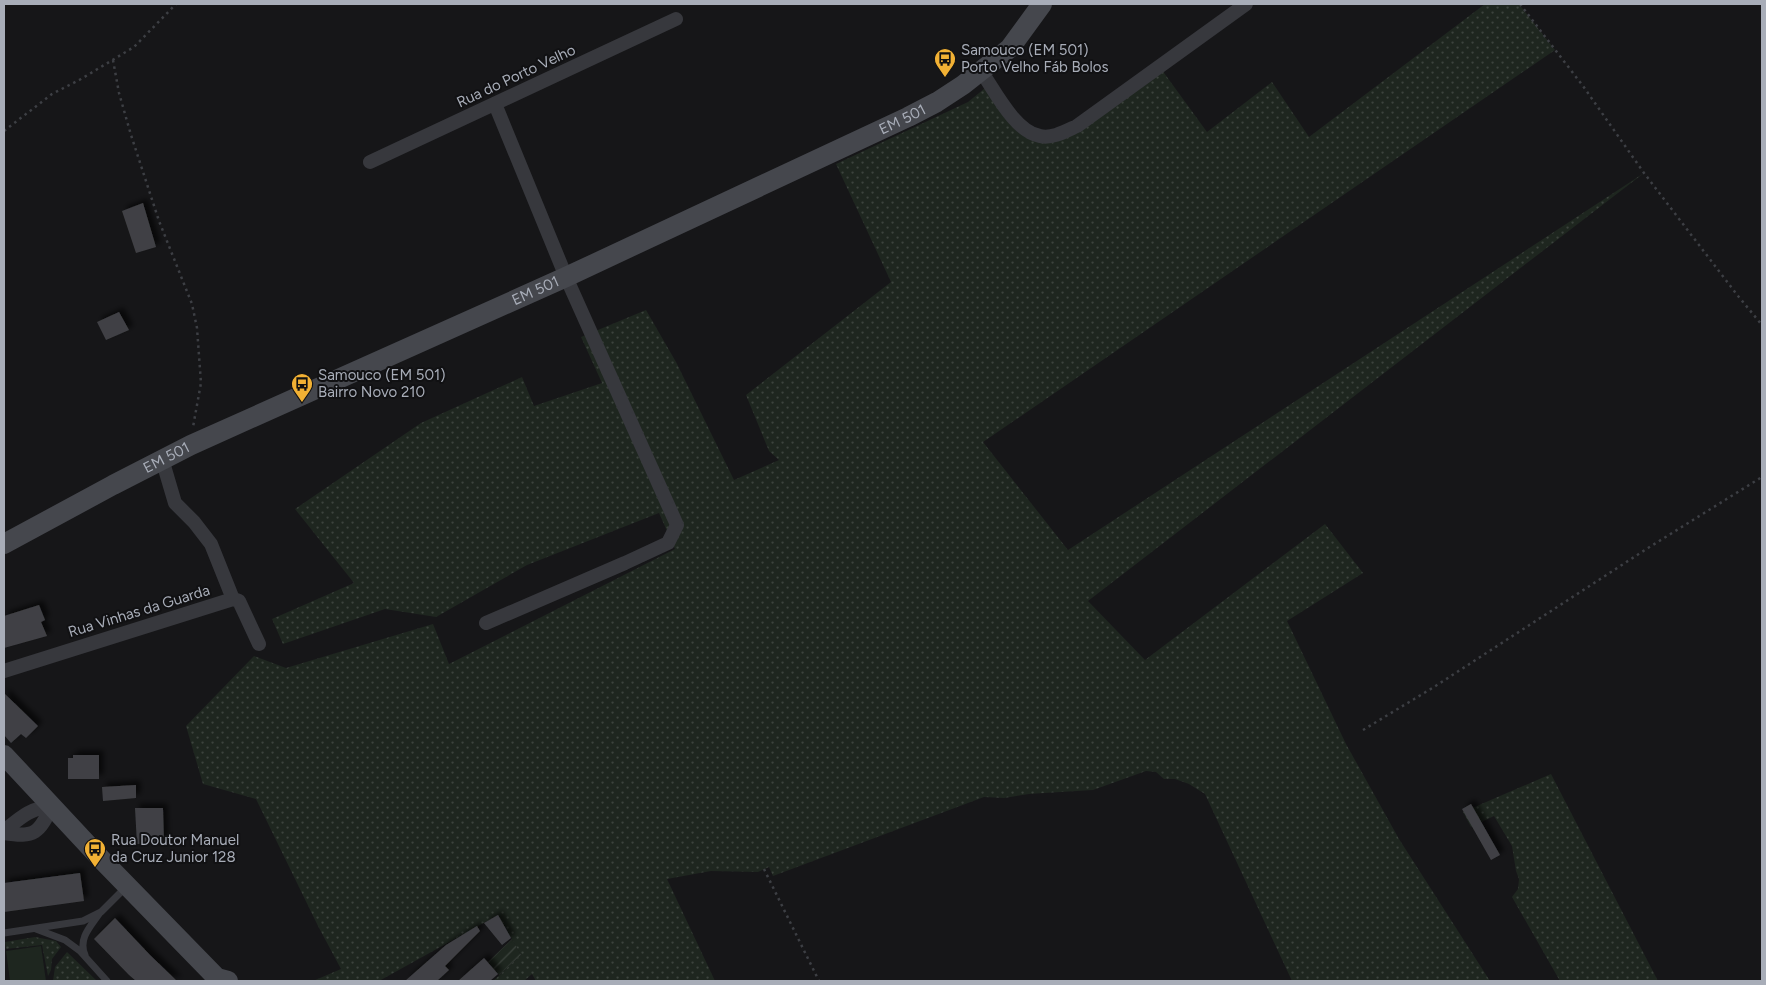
<svg xmlns="http://www.w3.org/2000/svg" width="1766" height="985" font-family="Figtree,sans-serif">
	<style>
		.grass { fill: url(#grass-dots) }
		.garden { fill: url(#garden-furrows) }
		.pitch { fill: #1e261f }
		.building { fill: #404145; filter: url(#shadow) }
		.lines { fill: none; stroke-linecap: round; stroke-linejoin: round }
		.path { stroke: #3d3f44; stroke-width: 2.5; stroke-dasharray: 2.5 4; stroke-linecap: butt }
		.lane { stroke: #37383d; stroke-width: 7 }
		.street { stroke: #37383d; stroke-width: 14 }
		.secondary { stroke: #45474d; stroke-width: 20 }
		.labels { text-anchor: middle; dominant-baseline: central; stroke-width: 4; stroke-linejoin: round; paint-order: stroke }
		.poi-label { font-size: 15px; fill: #a8adb8; stroke: #111113; text-anchor: start }
		.street-label { font-size: 15px; fill: #a8adb8; stroke: #111113 }
	</style>
	<defs>
		<pattern id="grass-dots" width="8" height="8" patternUnits="userSpaceOnUse" patternTransform="scale(1.25)"><rect width="8" height="8" fill="#1e261f"/><path d="M2 2h.1M6 6h.1" fill="none" stroke="#3c433d" stroke-width="1.8" stroke-linecap="round"/></pattern>
		<pattern id="garden-furrows" width="10" height="10" patternUnits="userSpaceOnUse" patternTransform="scale(1.25)"><rect width="10" height="10" fill="#1e261f"/><path d="M-1 1l2-2M0 10L10 0M9 11l2-2" fill="none" stroke="#3c433d"/></pattern>
		<filter id="shadow"><feDropShadow dx="4.5" dy="-4.5" stdDeviation="2.5" flood-color="#0009"/></filter>
	</defs>
	<rect width="100%" height="100%" fill="#161618"/>
	<!-- grass -->
	<path class="grass" d="M1485,4H1519L1555,50L983,442L1068,550L1644,173L1088,601L1145,660L1325,524L1363,573L1287,621L1346,744L1399,839L1490,981H1292L1205,794L1189,784L1175,779H1164L1156,772L1146,771L1093,790L1029,794L1004,798L984,797L773,876L769,867L758,872L711,871L667,879L715,981H536L532,974L524,981H493L521,955L498,915L379,981H313L341,969L318,926L256,799L203,784L186,726L254,656L286,668L433,624L449,664L675,549L659,513L527,565L436,617L385,609L283,644L272,619L354,583L295,509L421,423L522,377L534,406L602,383L581,337L646,310L676,362L734,480L779,460L769,451L746,395L891,282L836,164L968,102L990,84L1024,130L1060,134L1159,66L1207,132L1272,82L1309,137Z
		M1551,774L1658,981H1560L1512,897L1518,889L1519,879L1516,871L1512,846L1494,816L1471,827L1463,812Z
		M35,937L56,941L61,947L52,959L51,970L48,976L42,945L6,949L5,942Z
		M67,952L97,981H53L55,967Z"/>
	<!-- garden -->
	<path class="garden" d="M512,939L521,955L499,975L488,962Z"/>
	<!-- pitch -->
	<path class="pitch" d="M41,946L46,981H10L6,951Z"/>
	<!-- building -->
	<path class="building" d="M143,203L156,247L136,253L122,211Z
		M119,312L129,330L106,340L97,322Z
		M39,605L45,620L41,622L47,636L4,648V616Z
		M4,693L38,726L26,738L21,734L11,743L4,735Z
		M73,755H99V779H68V758H73Z
		M136,785V798L103,801L102,787Z
		M1471,804L1500,855L1491,860L1462,809Z
		M135,808H163L164,843L137,844Z
		M80,873L84,901L4,912V883Z
		M498,915L511,938L502,945L484,923Z
		M115,918L150,955L177,981H136L129,975L94,939Z
		M477,926L480,931L445,966L449,970L437,981H405L446,945Z
		M484,958L498,974L490,981H458Z"/>
	<g class="lines">
		<!-- path -->
		<path class="path" d="M1520,4L1583,86L1644,173L1738,296L1762,325
			M113,60L119,93L131,135L159,221L192,304L197,328L201,383L193,427
			M4,131L52,94L81,79L134,47L176,4
			M1363,730L1434,687L1648,548L1762,477
			M764,869L819,981"/>
		<!-- lane -->
		<path class="lane" d="M36,929L65,940L80,951L107,981
			M4,933L83,921L101,912L127,886
			M85,955C78,939 90,927 99,914"/>
		<!-- street -->
		<path class="street" d="M981,71C995,91 1015,132 1040,136C1052,139 1066,131 1077,126L1246,4
			M370,162L676,19
			M162,459L175,503L194,522L211,544L233,599
			M486,623L625,563L668,543L677,525L566,277L495,104
			M4,671L233,599L239,601L259,644
			M4,831C20,818 30,808 52,806C39,833 35,838 4,833"/>
		<!-- secondary -->
		<g class="secondary">
			<path id="s1" d="M4,544L113,485L191,445L566,277L908,117L937,102L963,85L1010,48L1042,4"/>
			<path d="M4,755L102,860L217,978L228,981"/>
		</g>
	</g>
	<!-- icons -->
	<defs>
		<g id="bus-pin" transform="scale(1.125)"><path d="M0 17L-7.5 6A9.5 9.5 0 1 1 7.5 6Z" fill="#f2b134" stroke="#111113"/><path d="M-5-6H5V4H4V6H2V4H-2V6H-4V4H-5ZM-3.5-4V0h7V-4ZM-3.5 1.2v1.5H-2V1.2ZM2 1.2v1.5H3.5V1.2Z" fill="#111"/></g>
	</defs>
	<g fill-rule="evenodd">
		<use href="#bus-pin" x="945" y="59"/>
		<use href="#bus-pin" x="302" y="384"/>
		<use href="#bus-pin" x="95" y="849"/>
	</g>
	<g class="labels">
		<!-- poi labels -->
		<g class="poi-label">
			<text x="961" y="50">Samouco (EM 501)<tspan x="961" dy="17">Porto Velho Fáb Bolos</tspan></text>
			<text x="318" y="375">Samouco (EM 501)<tspan x="318" dy="17">Bairro Novo 210</tspan></text>
			<text x="111" y="840">Rua Doutor Manuel<tspan x="111" dy="17">da Cruz Junior 128</tspan></text>
		</g>
		<!-- street labels -->
		<g class="street-label">
			<text transform="translate(516 76) rotate(-25)">Rua do Porto Velho</text>
			<text stroke="none"><textPath href="#s1" startOffset="994">EM 501</textPath></text>
			<text stroke="none"><textPath href="#s1" startOffset="589">EM 501</textPath></text>
			<text stroke="none"><textPath href="#s1" startOffset="184">EM 501</textPath></text>
			<text transform="translate(139 611) rotate(-17)">Rua Vinhas da Guarda</text>
		</g>
	</g>
	<!-- border -->
	<rect width="1766" height="985" fill="none" stroke="#a8adb8" stroke-width="10"/>
</svg>
